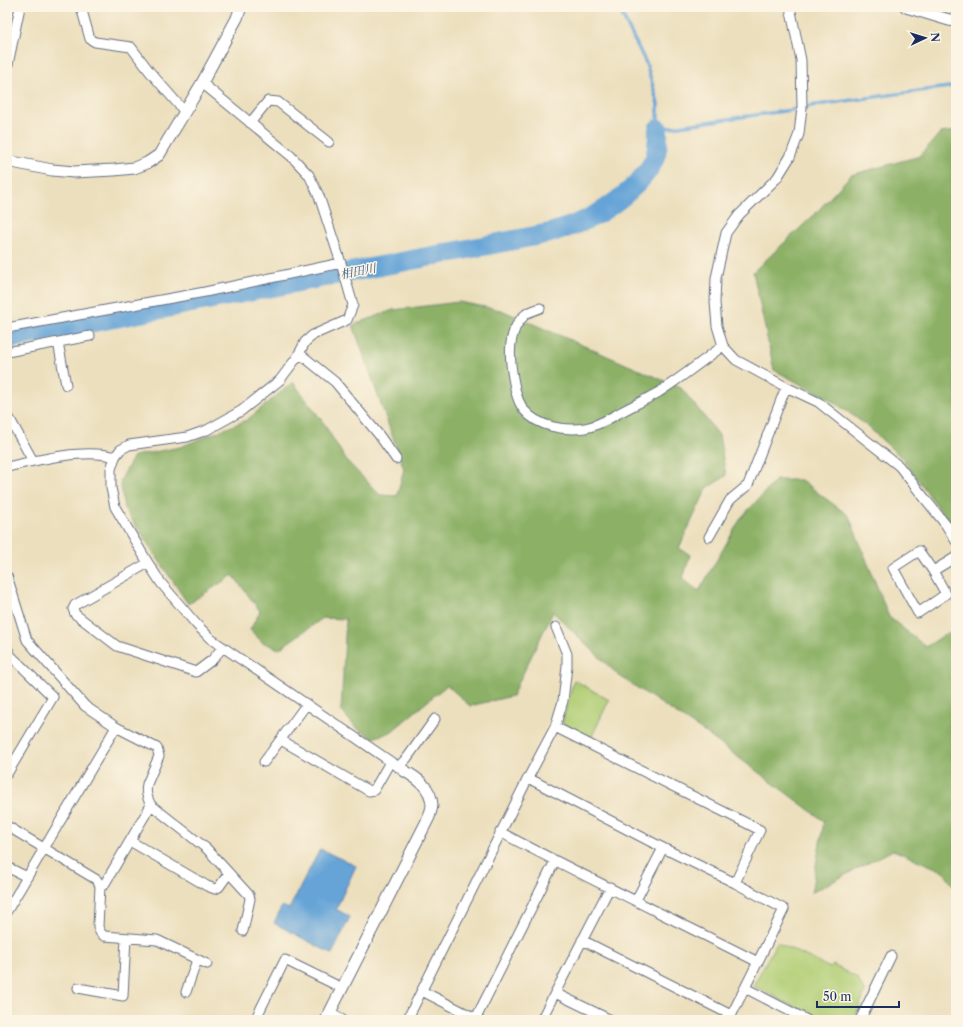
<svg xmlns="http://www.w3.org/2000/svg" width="963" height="1027" font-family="'Libre Caslon Text','Noto Serif JP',serif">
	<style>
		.green { fill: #b1ce75; stroke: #667e6a }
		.forest { fill: #8cb166; stroke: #547062 }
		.water { fill: #66a4d7; stroke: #406a9a }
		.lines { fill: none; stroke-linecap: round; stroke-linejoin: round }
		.stream { stroke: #66a4d7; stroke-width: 3.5 }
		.river { stroke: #66a4d7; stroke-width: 20 }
		.minor-casing { stroke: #646d7f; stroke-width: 11 }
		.tertiary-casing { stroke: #646d7f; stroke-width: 13 }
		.minor { stroke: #fff; stroke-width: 9 }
		.tertiary { stroke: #fff; stroke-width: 11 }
		.labels { text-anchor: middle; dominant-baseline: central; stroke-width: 3; stroke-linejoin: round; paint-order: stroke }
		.water-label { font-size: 12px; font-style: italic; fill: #355888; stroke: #fcf5e5 }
	</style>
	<rect width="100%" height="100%" fill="#fcf5e5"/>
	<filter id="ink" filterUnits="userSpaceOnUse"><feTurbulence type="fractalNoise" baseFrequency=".025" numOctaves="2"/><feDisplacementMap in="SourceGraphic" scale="8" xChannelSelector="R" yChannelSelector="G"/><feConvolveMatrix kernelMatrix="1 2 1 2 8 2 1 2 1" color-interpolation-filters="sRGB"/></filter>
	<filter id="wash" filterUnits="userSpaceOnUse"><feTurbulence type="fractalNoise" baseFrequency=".012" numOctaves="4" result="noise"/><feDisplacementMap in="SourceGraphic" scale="16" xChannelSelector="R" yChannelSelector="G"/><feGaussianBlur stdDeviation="0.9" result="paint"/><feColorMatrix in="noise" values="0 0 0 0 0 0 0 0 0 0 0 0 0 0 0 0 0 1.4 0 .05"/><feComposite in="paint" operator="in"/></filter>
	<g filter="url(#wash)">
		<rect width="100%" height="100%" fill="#ecdfbd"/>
		<!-- green -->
		<path class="green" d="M574,680L609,700L591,738L562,723Z
			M777,942L830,968L833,965L857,978L865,992L854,1020H821L753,986Z"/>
		<!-- forest -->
		<path class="forest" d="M956,131V532L903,459L866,425L834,402L774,370L753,272L814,215L851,175L920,156L940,133Z
			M459,302L501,310L681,388L719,435L726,476L707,488L679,548L690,555L683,579L699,591L741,518L776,480H801L849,516L889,617L926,647L947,633L956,635V890L943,871L893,850L811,893L824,821L704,732L618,675L553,612L512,696L470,706L447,685L391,732L373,738L355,727L341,710L346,619L323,618L279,649L262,642L250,630L260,611L233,575L188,604L124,508L120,481L134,456L180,447L247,420L293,382L323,422L346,460L380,495L397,496L404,469L353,325L393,310Z"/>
		<!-- water -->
		<path class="water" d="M320,849L356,866L336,909L350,917L332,954L274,923L282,906L289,909Z"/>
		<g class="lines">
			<!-- stream -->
			<path class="stream" d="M618,7L646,63L658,104V129L791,110L816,105L956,86"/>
			<!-- river -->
			<path class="river" d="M7,339L550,233C558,230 567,228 576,224C602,215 640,187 653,162C658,152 658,140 658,129"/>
		</g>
	</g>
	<g filter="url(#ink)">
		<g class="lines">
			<!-- minor casing -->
			<g class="minor-casing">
				<path id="minor" d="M81,7L90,39L95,42L131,47L150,72L185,112
					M790,7L801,60L802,107L799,134L790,157L777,178L739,215L726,233L716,278L715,302L717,326L723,346L736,360L786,387L818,402L899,466L946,525L956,541
					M7,69L20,7
					M202,83L291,156L309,175L319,196L341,263L353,305L347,320L313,335L305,342L298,356L280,380L241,411L207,430L187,437L129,445L120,450L115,457L111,469V488L115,507L148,563L161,583L196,624L211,639L403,770
					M250,123L268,101L278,102L329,142
					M540,308C536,310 530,311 526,314C507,330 509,356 513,378C515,389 517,401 524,410C538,427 564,431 585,428C598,426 610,418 621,412C634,405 647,399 659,392C681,378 702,361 723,346
					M7,328L205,292L341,263
					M58,342L66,385
					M7,352L90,336
					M299,353L335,382L379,435L396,459
					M7,414L33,461
					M7,467C37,460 86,448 115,457
					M709,537L730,500L748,485L786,387
					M919,551L933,571L946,594L918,613L893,568Z
					M148,563L75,605L73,609L75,614L117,646L196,672L212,660L223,647
					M933,571L956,557
					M7,576L27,640L85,706L116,727L157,748L159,756L147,784C145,792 147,798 151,805L207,849L249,895L250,899L243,931
					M7,648L11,656L53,697L7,774
					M555,727L760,830L735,883L784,909L729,1020
					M281,740L369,791L374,790L390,762
					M264,762L306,705
					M398,767L407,758L435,719
					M528,778L663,848L735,883
					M7,826L97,880L100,886L98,927L100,932L104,936L157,940L207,964
					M500,832C585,877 673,919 758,962
					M130,841L207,886L215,889L219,887L229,873
					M7,867L27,877
					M100,886L104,885L151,805
					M636,900L663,848
					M7,911L116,727
					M582,940L731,1015
					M78,988L123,996L126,938
					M745,988L807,1020
					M422,991L479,1020
					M186,992L197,960
					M555,993L611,1020
					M476,1018L555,861
					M255,1020L285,960L342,988
					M407,1020L528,778L555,727L563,701L567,666V654L556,627
					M541,1020L610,887
					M860,1020L891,956"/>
			</g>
			<!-- tertiary casing -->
			<g class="tertiary-casing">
				<path id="tertiary" d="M906,7L949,20L956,21
					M7,161L52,170L74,172L114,170L134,168L147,163L159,155L202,83L237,18L241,7
					M329,1014L341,1020
					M326,1020L429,817C430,813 432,808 432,805C431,787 417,778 403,770"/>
			</g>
			<!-- minor -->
			<use href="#minor" class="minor"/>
			<!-- tertiary -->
			<use href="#tertiary" class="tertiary"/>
		</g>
	</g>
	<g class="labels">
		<!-- water labels -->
		<g class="water-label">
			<text transform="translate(358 271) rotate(-11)">相田川</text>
		</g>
	</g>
	<!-- margin -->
	<rect width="963" height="1027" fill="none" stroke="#fcf5e5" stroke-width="24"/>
	<!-- north arrow -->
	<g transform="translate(925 38) rotate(86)" stroke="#fcf5e5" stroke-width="3" paint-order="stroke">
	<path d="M0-3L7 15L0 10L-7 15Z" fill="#1b2f5e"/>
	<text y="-6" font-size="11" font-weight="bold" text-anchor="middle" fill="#1b2f5e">N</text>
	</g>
	<!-- scale -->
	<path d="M817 1001v6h82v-6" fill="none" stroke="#1b2f5e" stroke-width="2"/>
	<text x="823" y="1001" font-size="12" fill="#1b2f5e" stroke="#fcf5e5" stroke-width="3" paint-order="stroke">50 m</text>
</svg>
